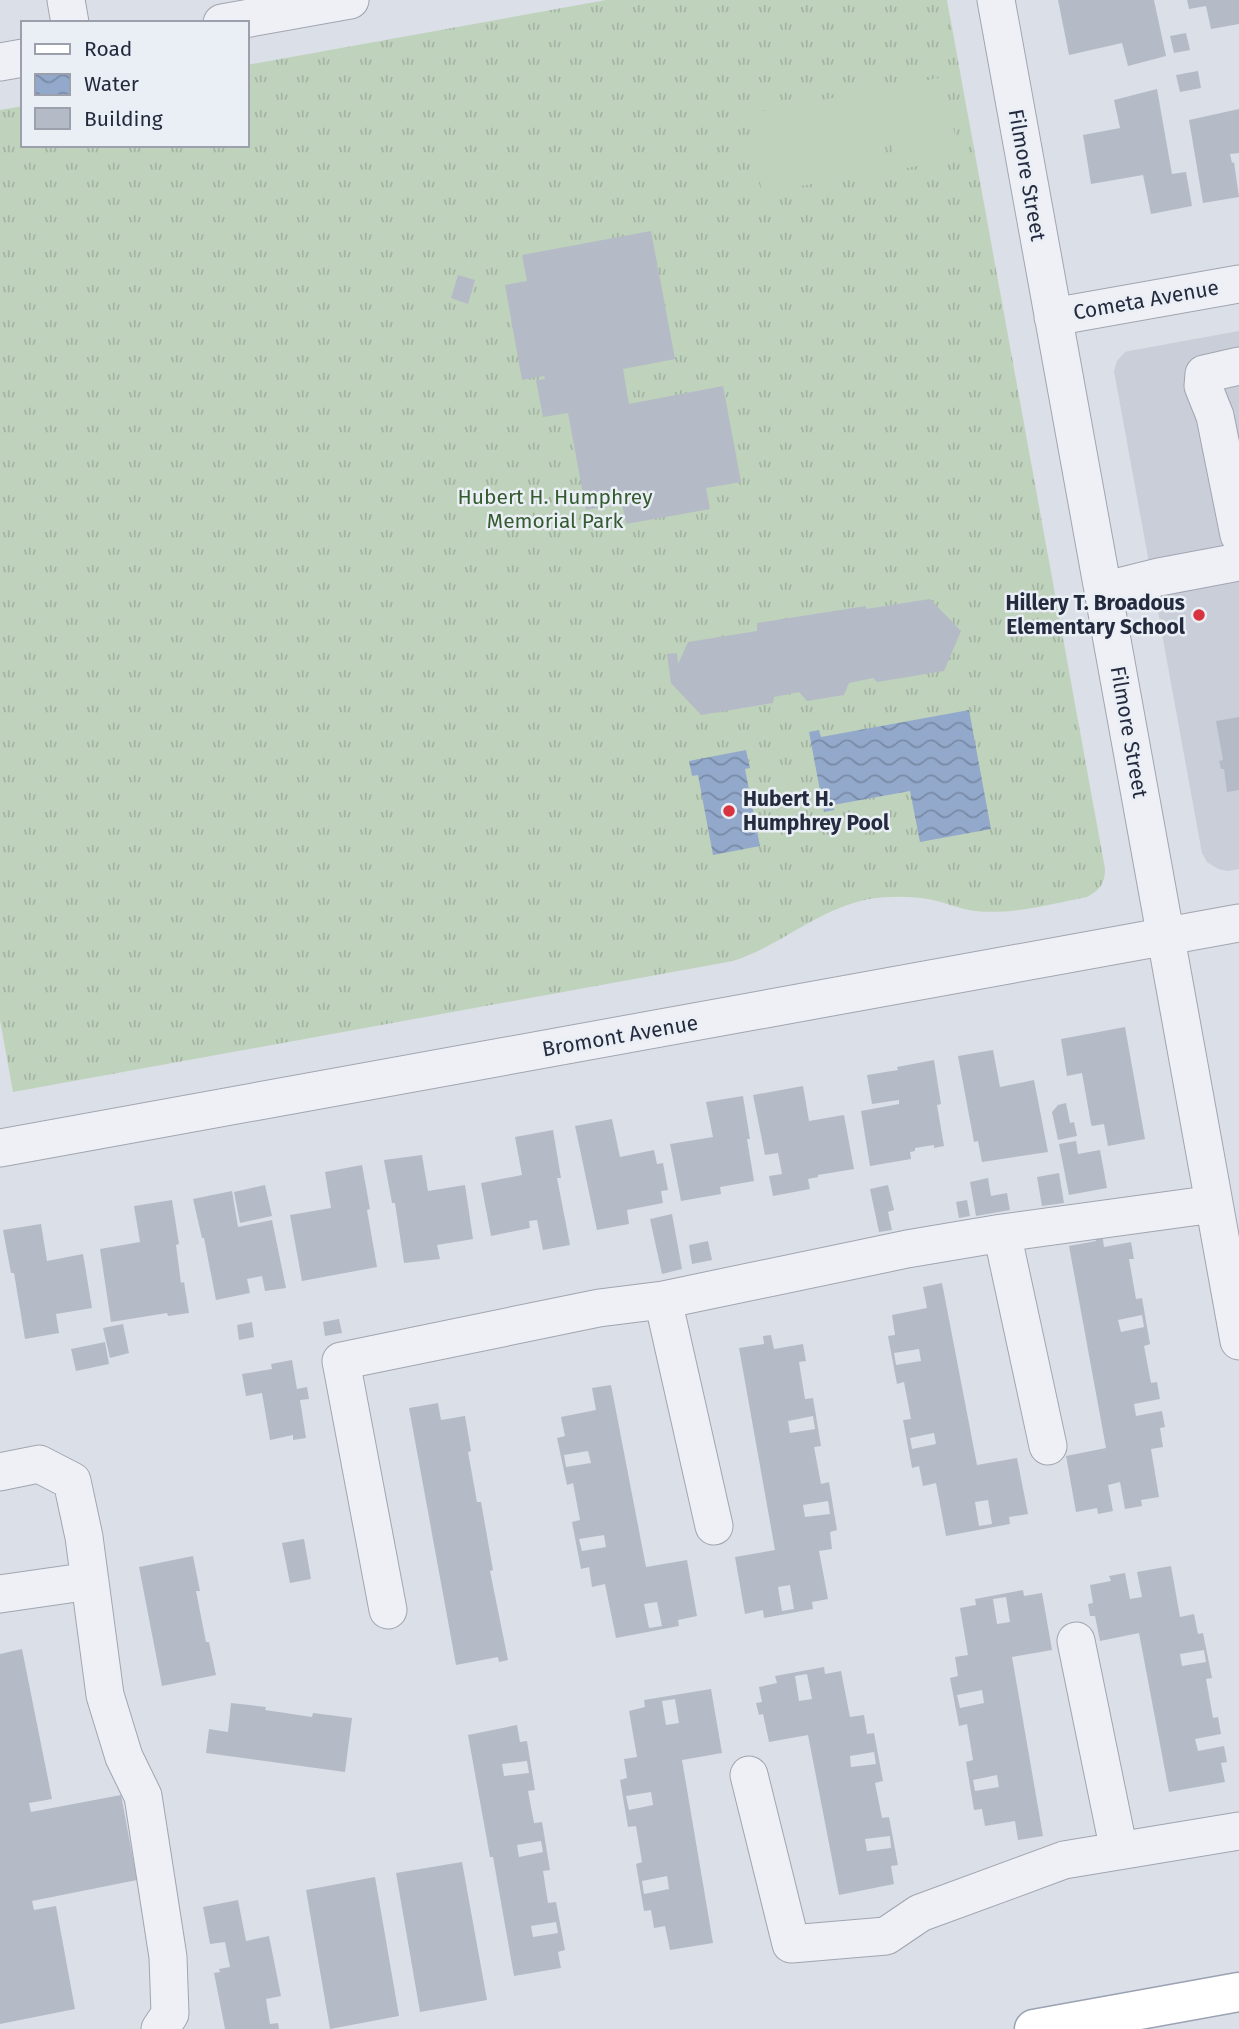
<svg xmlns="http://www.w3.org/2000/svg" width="1239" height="2029" font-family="'Fira Sans',sans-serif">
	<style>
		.built { fill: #c9ced9 }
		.grass { fill: url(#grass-tufts) }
		.pitch { fill: #bfd2bc }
		.water { fill: url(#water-waves) }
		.building { fill: #b5bac7; fill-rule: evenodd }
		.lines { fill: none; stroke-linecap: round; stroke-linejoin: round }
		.minor-casing { stroke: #a0a5b1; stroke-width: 39 }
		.major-casing { stroke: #9aa2b3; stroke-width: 41 }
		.minor { stroke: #eef0f5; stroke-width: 37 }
		.major { stroke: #fff; stroke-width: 38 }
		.poi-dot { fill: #d83440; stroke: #eaeef5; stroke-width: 2.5 }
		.labels { text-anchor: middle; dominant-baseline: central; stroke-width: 5; stroke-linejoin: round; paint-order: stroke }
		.street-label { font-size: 21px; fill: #242b3e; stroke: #eaeef5 }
		.park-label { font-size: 21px; fill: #355b30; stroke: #eaeef5 }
		.poi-label { font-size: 21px; font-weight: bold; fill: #242b3e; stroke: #eaeef5; text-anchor: end }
	</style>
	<defs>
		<pattern id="grass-tufts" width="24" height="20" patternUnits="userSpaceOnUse" patternTransform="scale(1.75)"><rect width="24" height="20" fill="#bfd2bc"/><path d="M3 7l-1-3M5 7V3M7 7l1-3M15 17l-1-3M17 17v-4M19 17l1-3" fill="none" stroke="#a4b4a3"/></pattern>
		<pattern id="water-waves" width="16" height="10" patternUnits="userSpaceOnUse" patternTransform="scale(1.75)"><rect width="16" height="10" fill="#93a9cb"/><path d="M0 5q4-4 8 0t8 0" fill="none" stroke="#788aa6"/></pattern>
	</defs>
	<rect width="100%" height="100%" fill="#dbdfe7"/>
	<!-- built -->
	<path class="built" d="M1239,331V869L1228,871L1218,869L1207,862L1202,853L1114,371L1117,361L1125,352L1129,351Z"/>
	<!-- grass -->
	<path class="grass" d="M606,0H947L1105,869C1105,883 1100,890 1087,897C1051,904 1013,915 975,911C959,909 944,902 928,899C909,896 889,896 869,899C818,909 782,945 733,961L13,1092L0,1020V110L23,106V145H247V65Z"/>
	<!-- pitch -->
	<path class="pitch" d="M944,77L959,158L896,170L880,89Z
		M875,90L889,170L762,193L748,114Z"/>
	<!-- water -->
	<path class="water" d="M969,710L991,829L920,842L910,791L833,805L834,810L824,812L809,732L819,730L821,737Z
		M746,750L750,768L745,769L760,846L713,855L698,775L692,776L689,761Z"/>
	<!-- building -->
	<path class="building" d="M1058,0H1154L1166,56L1128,66L1122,43L1069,55Z
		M1187,0H1239V24L1211,29L1206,6L1189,9Z
		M1186,33L1190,50L1174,53L1170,36Z
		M1198,71L1201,88L1180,92L1176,75Z
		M1157,89L1172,174L1186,172L1192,206L1151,214L1143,175L1091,184L1083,135L1120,128L1114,100Z
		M1239,109V153L1230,154L1232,163L1234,162L1239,197L1203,203L1189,120Z
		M651,231L675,359L623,369L629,404L723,386L741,482L706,488L710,509L626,524L622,503L586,510L568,413L543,417L536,380L545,379L544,376L522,380L505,285L527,281L522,255Z
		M458,275L475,280L468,304L451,298Z
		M930,599L961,631L944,671L877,682L873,678L849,683L844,695L807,701L799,692L774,697L773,703L701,715L671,683L667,654L677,653L678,664L688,642L757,631V623L866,606V609Z
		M1239,717V790L1227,792L1224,769H1221L1219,761L1223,760L1216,721Z
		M1125,1027L1145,1139L1108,1146L1104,1124L1092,1126L1091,1124L1082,1073L1067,1076L1061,1039Z
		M993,1050L1000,1087L1034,1080L1048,1152L982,1162L978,1141L974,1142L958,1056Z
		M934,1060L941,1104L937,1105L944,1146L934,1148V1145L915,1148V1151L910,1152L911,1159L870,1166L861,1111L899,1104V1100L872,1104L867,1075L898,1070L897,1067Z
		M803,1086L809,1121L844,1115L854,1169L818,1175V1177L808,1179L810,1189L773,1196L769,1176L782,1174L778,1153L765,1155L753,1095Z
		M743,1096L750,1139H747L754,1181L720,1187L721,1194L681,1201L670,1144L713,1137L706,1102Z
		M1066,1103L1070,1123L1074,1122L1077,1136L1058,1140L1052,1112L1058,1105Z
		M612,1119L620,1157L654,1150L657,1164L663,1163L668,1190L661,1191L663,1203L627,1210L629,1224L597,1230L575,1126Z
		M553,1130L561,1178H557L570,1245L543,1250L537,1220L529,1221L530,1228L491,1236L481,1183L522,1175L515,1137Z
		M1076,1141L1078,1154L1100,1150L1107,1188L1069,1195L1059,1144Z
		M422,1155L428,1191L465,1185L473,1239L437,1245L440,1259L404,1263L395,1203H392L384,1160Z
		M362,1165L370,1209L367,1210L377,1267L302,1281L290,1215L331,1208L325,1172Z
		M1059,1173L1064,1203L1042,1206L1037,1177Z
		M988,1178L991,1196L1007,1193L1010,1210L976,1216L970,1182Z
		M265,1185L272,1216L240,1223L234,1192Z
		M888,1185L894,1210L888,1212L892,1230L879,1232L870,1189Z
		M232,1191L238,1227L272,1220L286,1288L265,1291L262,1276L247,1279L250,1293L216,1300L204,1238H202L193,1199Z
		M172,1200L179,1244L176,1245L181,1283L184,1282L189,1313L168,1316L167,1313L111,1322L100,1249L140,1242L134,1206Z
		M967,1200L970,1216L959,1218L956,1202Z
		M672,1214L682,1269L662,1274L650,1219Z
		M41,1224L47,1261L83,1254L92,1308L56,1314L59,1333L25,1339L14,1273H11L3,1230Z
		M1102,1233L1104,1247L1131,1242L1134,1259H1129L1136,1299L1142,1298L1150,1344L1144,1346L1151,1383L1157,1382L1160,1399L1134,1404L1136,1416L1162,1411L1165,1427L1160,1428L1163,1447L1151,1449L1159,1497L1141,1500L1142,1506L1125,1509L1120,1482L1108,1485L1113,1511L1098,1514L1097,1508L1076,1512L1066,1456L1106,1448L1069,1246L1096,1241L1095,1235ZM1142,1315L1144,1327L1121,1332L1118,1320Z
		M708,1241L712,1260L692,1264L689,1245Z
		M942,1283L977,1465L1017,1458L1028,1514L1009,1517L1010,1524L946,1536L936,1483L923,1486L919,1466L912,1468L903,1420L911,1419L904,1382L897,1384L888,1336L895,1335L892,1315L927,1308L923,1287ZM919,1349L921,1361L896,1365L894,1353ZM934,1433L936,1444L912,1449L910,1438ZM988,1500L992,1524L979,1526L975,1502Z
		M339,1319L342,1333L325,1336L323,1322Z
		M252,1322L254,1337L239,1340L237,1325Z
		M123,1324L129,1353L110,1358L103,1328Z
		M771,1335L774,1349L803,1344L806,1361L799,1362L805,1399L813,1398L821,1446L814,1447L821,1484L829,1482L837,1530L830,1532L832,1549L819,1551L828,1599L812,1602L813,1609L764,1618L763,1610L745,1614L735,1557L775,1550L739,1348L764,1344L763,1336ZM813,1416L815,1429L790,1433L788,1421ZM828,1501L830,1514L805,1517L803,1505ZM790,1585L794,1609L782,1611L778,1587Z
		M105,1342L109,1364L76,1371L71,1349Z
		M292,1360L297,1389L307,1387L309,1399L300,1400L306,1438L293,1440V1435L270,1440L262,1393L246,1396L242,1374L272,1369L271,1364Z
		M611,1385L646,1567L687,1560L697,1616L678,1620L679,1626L616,1638L605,1584L592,1587L589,1567L581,1569L572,1522L580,1520L573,1483L567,1485L557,1438L565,1436L561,1417L596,1410L592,1388ZM588,1451L591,1463L566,1467L564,1455ZM604,1535L606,1547L582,1551L579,1539ZM657,1602L662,1626L649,1628L644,1604Z
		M438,1403L441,1420L465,1416L471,1451L468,1452L477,1502H481L493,1570L490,1571L508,1660L499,1662L498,1657L456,1665L409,1408Z
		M304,1539L311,1579L290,1583L282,1543Z
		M193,1556L200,1591H196L206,1642H209L216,1675L162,1686L139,1567Z
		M1171,1566L1180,1617L1194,1614L1198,1634L1203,1633L1212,1678L1206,1679L1213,1718L1218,1717L1221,1734L1195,1739L1198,1751L1224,1746L1227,1762L1221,1763L1225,1782L1169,1792L1139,1633L1100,1641L1095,1616H1090L1088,1604L1093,1603L1090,1585L1111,1581L1109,1576L1125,1573L1130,1599L1142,1597L1137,1572ZM1204,1650L1206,1662L1182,1666L1180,1654Z
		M1023,1590L1024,1596L1042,1593L1052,1650L1012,1657L1043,1836L1018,1840L1015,1821L985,1826L982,1809L974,1810L966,1762L973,1760L967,1724L959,1726L950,1678L958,1676L955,1657L968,1655L960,1608L976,1605L975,1599ZM1006,1597L1010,1622L997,1624L993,1599ZM982,1690L984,1703L960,1708L957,1695ZM997,1775L999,1787L975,1791L973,1780Z
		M22,1649L52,1799L29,1803L31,1812L121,1795L137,1880L32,1901L34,1910L56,1906L75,2009L0,2024V1654Z
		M824,1667L825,1674L841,1671L850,1717L864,1715L867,1734L874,1733L883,1781L875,1783L882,1818L889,1817L898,1865L891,1866L894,1884L839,1895L808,1735L769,1742L763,1714L759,1715L756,1703L762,1702L759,1687L777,1683L775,1676ZM807,1674L812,1699L799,1701L795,1676ZM874,1752L876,1764L851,1767L850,1756ZM890,1836L891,1848L867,1851L865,1839Z
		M711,1689L722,1753L682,1760L713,1943L670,1950L665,1926L654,1928L651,1910L644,1911L636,1864L642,1862L636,1826L628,1827L620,1780L627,1778L624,1759L637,1757L629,1711L645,1707L644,1700ZM675,1699L679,1723L666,1725L662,1701ZM651,1792L653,1805L629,1810L626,1796ZM667,1876L669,1889L644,1894L642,1881Z
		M231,1703L266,1707L265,1710L312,1717L313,1713L352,1718L345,1772L206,1753L209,1729L228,1732Z
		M517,1725L520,1742L527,1741L535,1790L528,1791L534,1823L542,1822L550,1870L543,1871L548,1903L556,1902L565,1950L558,1952L561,1968L514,1976L493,1857H490L468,1735ZM527,1761L529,1773L504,1776L502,1764ZM541,1841L543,1852L519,1857L517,1845ZM556,1922L558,1933L533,1937L531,1926Z
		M462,1862L487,2000L420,2012L396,1873Z
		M375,1877L399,2016L330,2029L306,1890Z
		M238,1900L246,1941L269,1936L281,1996L266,1999L270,2024L278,2023L279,2029H225L214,1973L220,1972L219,1969L230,1967L225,1942L210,1944L203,1907Z"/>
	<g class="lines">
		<!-- minor casing -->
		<g class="minor-casing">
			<path id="minor" d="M66,0L70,23
				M996,0L1239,1341
				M222,23L350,0
				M0,62L23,58
				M1053,317L1239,284
				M1239,366L1204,374L1203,386L1215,416L1239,535
				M1103,591L1159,577L1239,562
				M0,1148L1239,923
				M1002,1233L1048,1446
				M663,1300L714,1526
				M0,1472L39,1464L72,1481L84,1537L105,1695L124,1757L143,1796L168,1957L170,2014L160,2029
				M0,1594L90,1581
				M388,1610L341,1361L599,1308L663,1300L907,1249L1002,1233L1214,1204
				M1076,1641L1119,1851
				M749,1775L791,1944L886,1936L920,1913L1064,1860L1239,1831"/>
		</g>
		<!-- major casing -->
		<g class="major-casing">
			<path id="major" d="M1034,2029L1239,1992"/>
		</g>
		<!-- minor -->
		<use href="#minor" class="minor"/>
		<!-- major -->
		<use href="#major" class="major"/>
	</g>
	<!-- markers -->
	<g class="poi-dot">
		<circle cx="1199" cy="615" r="7"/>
		<circle cx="729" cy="811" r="7"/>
	</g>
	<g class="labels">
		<!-- street labels -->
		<g class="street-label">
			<text transform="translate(1027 175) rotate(80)">Filmore Street</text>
			<text transform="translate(1146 300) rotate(-10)">Cometa Avenue</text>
			<text transform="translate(1129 732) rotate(80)">Filmore Street</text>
			<text transform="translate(620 1036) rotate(-10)">Bromont Avenue</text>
		</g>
		<!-- park labels -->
		<g class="park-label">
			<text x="555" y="497">Hubert H. Humphrey<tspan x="555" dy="24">Memorial Park</tspan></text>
		</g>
		<!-- poi labels -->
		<g class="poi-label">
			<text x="1185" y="603">Hillery T. Broadous<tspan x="1185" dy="24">Elementary School</tspan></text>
			<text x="743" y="799" text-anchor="start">Hubert H.<tspan x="743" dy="24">Humphrey Pool</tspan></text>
		</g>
	</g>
	<!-- legend -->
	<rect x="21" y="21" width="228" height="126" fill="#eaeef5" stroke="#9ba0ac" stroke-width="2"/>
	<rect x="35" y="44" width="35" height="10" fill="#ffffff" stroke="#9ba0ac" stroke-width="2"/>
	<text x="84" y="56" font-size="21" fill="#242b3e">Road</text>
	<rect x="35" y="74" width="35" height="21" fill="url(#water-waves)" stroke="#9ba0ac" stroke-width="2"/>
	<text x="84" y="91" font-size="21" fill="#242b3e">Water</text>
	<rect x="35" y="108" width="35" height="21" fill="#b5bac7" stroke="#9ba0ac" stroke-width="2"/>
	<text x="84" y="126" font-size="21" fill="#242b3e">Building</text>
</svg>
